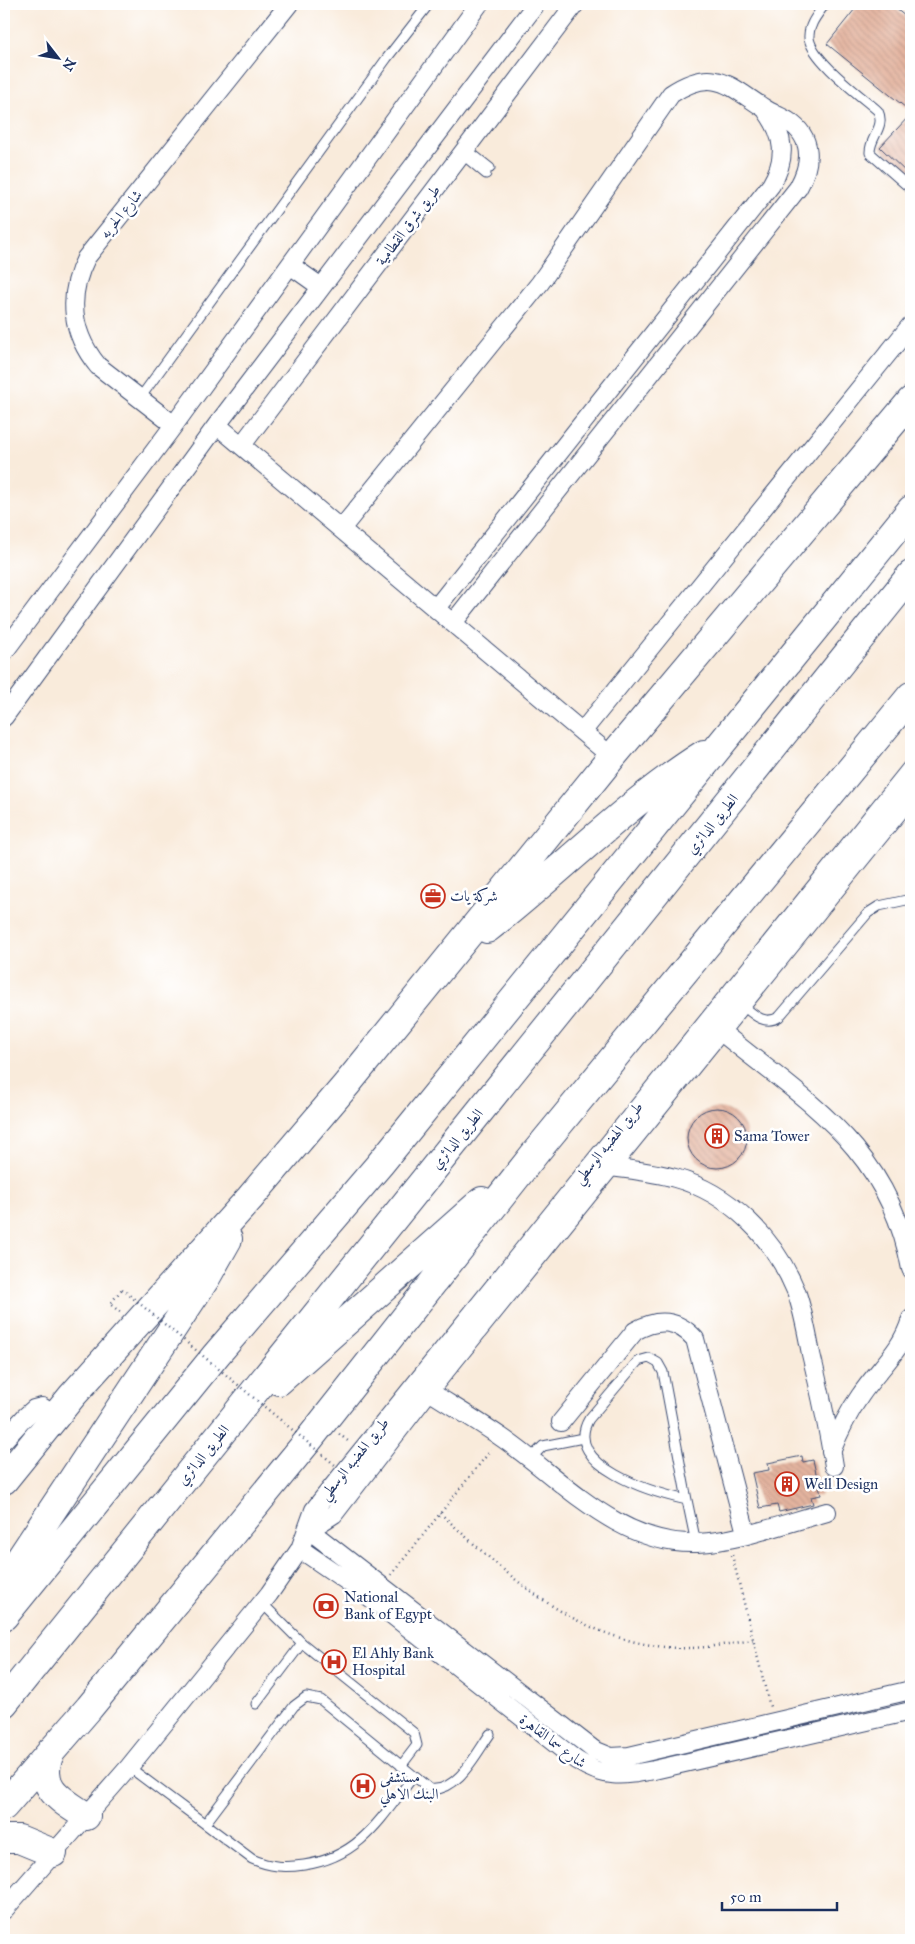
<svg xmlns="http://www.w3.org/2000/svg" width="915" height="1944" font-family="'IM FELL Great Primer',Amiri,serif">
	<style>
		.building { fill: url(#building-back-hatch) }
		.lines { fill: none; stroke-linecap: round; stroke-linejoin: round }
		.lane-casing { stroke: #3c4b71; stroke-width: 11 }
		.street-casing { stroke: #3c4b71; stroke-width: 20 }
		.highway-casing { stroke: #3c4b71; stroke-width: 30 }
		.path { stroke: #3c4b71; stroke-width: 2.5; stroke-dasharray: 1 4; stroke-linecap: butt }
		.lane { stroke: #fff; stroke-width: 9 }
		.street { stroke: #fff; stroke-width: 18 }
		.highway { stroke: #fff; stroke-width: 28 }
		.path-bridge { stroke: #3c4b71; stroke-width: 2.5; stroke-dasharray: 1 4; stroke-linecap: butt }
		.labels { text-anchor: middle; dominant-baseline: central; stroke-width: 5; stroke-linejoin: round; paint-order: stroke }
		.street-label { font-size: 15px; fill: #1b2f5e; stroke: #fff }
		.poi-label { font-size: 15px; fill: #1b2f5e; stroke: #fff; text-anchor: start }
	</style>
	<defs>
		<pattern id="building-back-hatch" width="6" height="6" patternUnits="userSpaceOnUse" patternTransform="scale(1.25)"><rect width="6" height="6" fill="#e4b49f"/><path d="M-1 5l2 2M0 0l6 6M5-1l2 2" fill="none" stroke="#c39b8b"/></pattern>
	</defs>
	<rect width="100%" height="100%" fill="#fff"/>
	<filter id="ink" filterUnits="userSpaceOnUse"><feTurbulence type="fractalNoise" baseFrequency=".02" numOctaves="2"/><feDisplacementMap in="SourceGraphic" scale="10" xChannelSelector="R" yChannelSelector="G"/><feConvolveMatrix kernelMatrix="1 2 1 2 8 2 1 2 1" color-interpolation-filters="sRGB"/></filter>
	<filter id="wash" filterUnits="userSpaceOnUse"><feTurbulence type="fractalNoise" baseFrequency=".0096" numOctaves="4" result="noise"/><feDisplacementMap in="SourceGraphic" scale="20" xChannelSelector="R" yChannelSelector="G"/><feGaussianBlur stdDeviation="1.12" result="paint"/><feColorMatrix in="noise" values="0 0 0 0 0 0 0 0 0 0 0 0 0 0 0 0 0 1.4 0 .05"/><feComposite in="paint" operator="in"/></filter>
	<g filter="url(#wash)">
		<rect width="100%" height="100%" fill="#f9ebdb"/>
		<g id="blocks">
			<!-- building -->
			<path class="building" d="M859,4H890L911,21V112L827,44Z
				M911,114V177L880,147Z
				M687 1138a30 30 0 1 1 60 0a30 30 0 1 1-60 0Z
				M802,1456L803,1462L813,1460L821,1495L811,1497L813,1504L779,1512L777,1505L760,1508L752,1473L769,1470L768,1463Z"/>
		</g>
	</g>
	<g filter="url(#ink)">
		<use href="#blocks" fill-opacity="0" stroke="#3c4b71" stroke-width="1"/>
		<g class="lines">
			<!-- lane casing -->
			<g class="lane-casing">
				<path id="lane" d="M825,4C818,14 808,25 809,38C812,60 861,96 878,111C886,127 869,138 870,153L911,189
					M466,149L490,168
					M462,154L486,174
					M140,398L387,58L429,4
					M742,1005C753,1014 764,1026 779,1017L868,913L879,906L911,899
					M649,1358L658,1363L663,1372L687,1500C655,1493 561,1466 589,1419L638,1361Z
					M530,1459L543,1446L583,1438
					M687,1500L696,1543
					M262,1603L302,1643L414,1733L417,1745L401,1766
					M256,1704L302,1643
					M129,1767L252,1859C270,1867 285,1868 304,1865C360,1857 381,1818 413,1777
					M205,1824L294,1706L306,1697L321,1700L430,1789C457,1793 476,1754 490,1734"/>
			</g>
			<!-- street casing -->
			<g class="street-casing">
				<path id="street" d="M290,265L321,287
					M174,425L98,366C71,333 67,296 86,258L289,4
					M217,425L612,757
					M242,445L575,4
					M341,529L540,283L671,94C714,66 728,85 764,108C771,113 780,116 788,121C813,137 812,163 798,188L453,623
					M436,608L771,185C787,158 785,137 767,112
					M4,652L174,425L479,4
					M4,717L217,425L536,4
					M582,732L911,325
					M720,1031C808,1103 889,1148 911,1269
					M611,1167C632,1170 654,1172 675,1178C730,1193 774,1238 796,1291C803,1310 807,1333 811,1354C820,1391 828,1428 834,1466
					M421,1386C447,1403 475,1419 501,1437C561,1478 618,1546 697,1543C739,1541 786,1523 827,1512
					M561,1422L635,1331C658,1318 677,1319 695,1339L746,1533
					M4,1440L25,1417L34,1409L42,1407L56,1416
					M831,1452C839,1432 848,1413 860,1396C878,1369 902,1351 911,1319
					M309,1530L334,1514L429,1391L911,796
					M309,1530L594,1750L611,1757L629,1756L911,1690
					M300,1549L363,1592L576,1760C605,1779 621,1776 654,1770L911,1711
					M4,1910L129,1767L269,1594L300,1549L314,1510L321,1501L911,769"/>
			</g>
			<!-- highway casing -->
			<g class="highway-casing">
				<path id="highway" d="M487,929C560,872 626,803 704,754
					M279,1381L482,1201
					M4,1480L72,1396L250,1198L347,1084L612,757L911,401
					M4,1583L206,1278L228,1239
					M4,1616L216,1355L380,1164L911,510
					M4,1703L911,575
					M51,1751C35,1786 59,1799 86,1816
					M4,1806L89,1708L307,1442L536,1152L911,696
					M4,1839H19L53,1853"/>
			</g>
			<!-- path -->
			<path class="path" d="M120,1312L110,1304L122,1289
				M339,1434L348,1441
				M440,1513C511,1578 576,1642 677,1648C703,1649 728,1644 753,1640
				M732,1555L770,1707
				M391,1575L491,1450"/>
			<!-- lane -->
			<use href="#lane" class="lane"/>
			<!-- street -->
			<use href="#street" class="street"/>
			<!-- highway -->
			<use href="#highway" class="highway"/>
			<!-- path-bridge -->
			<path class="path-bridge" d="M122,1289L335,1465"/>
		</g>
	</g>
	<!-- icons -->
	<defs>
		<g id="office-ring" transform="scale(1.25)"><circle r="9.5" fill="#fff" stroke="#c8321e" stroke-width="1.5"/><path d="M-6-3h4V-5.5h4V-3h4V5H-6ZM-1-4.5V-3h2v-1.5ZM-6 0V1H6V0Z" fill="#c8321e"/></g>
		<g id="building-ring" transform="scale(1.25)"><circle r="9.5" fill="#fff" stroke="#c8321e" stroke-width="1.5"/><path d="M-4-6H4V6H1V3H-1V6H-4ZM-2.5-4.3h1.7v1.8h-1.7ZM.8-4.3h1.7v1.8H.8ZM-2.5-1h1.7V.8h-1.7ZM.8-1h1.7V.8H.8Z" fill="#c8321e"/></g>
		<g id="bank-ring" transform="scale(1.25)"><circle r="9.5" fill="#fff" stroke="#c8321e" stroke-width="1.5"/><path d="M-6-4H6V4H-6ZM0-2.3a2.3 2.3 0 1 0 0 4.6a2.3 2.3 0 1 0 0-4.6Z" fill="#c8321e"/></g>
		<g id="hospital-ring" transform="scale(1.25)"><circle r="9.5" fill="#fff" stroke="#c8321e" stroke-width="1.5"/><path d="M-5-5h3v3.5h4V-5h3V5h-3V1.5h-4V5h-3Z" fill="#c8321e"/></g>
	</defs>
	<g fill-rule="evenodd">
		<use href="#office-ring" x="433" y="896"/>
		<use href="#building-ring" x="717" y="1136"/>
		<use href="#building-ring" x="787" y="1484"/>
		<use href="#bank-ring" x="326" y="1606"/>
		<use href="#hospital-ring" x="334" y="1662"/>
		<use href="#hospital-ring" x="363" y="1786"/>
	</g>
	<g class="labels">
		<!-- street labels -->
		<g class="street-label">
			<text transform="translate(121 214) rotate(-51)">شارع الحريه</text>
			<text transform="translate(408 225) rotate(-53)">طريق شرق القطامية</text>
			<text transform="translate(712 824) rotate(-51)">الطريق الدائري</text>
			<text transform="translate(457 1139) rotate(-51)">الطريق الدائري</text>
			<text transform="translate(608 1143) rotate(-51)">طريق الهضبه الوسطي</text>
			<text transform="translate(203 1455) rotate(-51)">الطريق الدائري</text>
			<text transform="translate(354 1459) rotate(-51)">طريق الهضبه الوسطي</text>
			<text transform="translate(553 1741) rotate(37)">شارع سما القاهرة</text>
		</g>
		<!-- poi labels -->
		<g class="poi-label">
			<text x="450" y="896">شركة يات</text>
			<text x="734" y="1136">Sama Tower</text>
			<text x="804" y="1484">Well Design</text>
			<text x="344" y="1597">National<tspan x="344" dy="17">Bank of Egypt</tspan></text>
			<text x="352" y="1653">El Ahly Bank<tspan x="352" dy="17">Hospital</tspan></text>
			<text x="380" y="1777">مستشفى<tspan x="380" dy="17">البنك الاهلي</tspan></text>
		</g>
	</g>
	<!-- margin -->
	<rect width="915" height="1944" fill="none" stroke="#fff" stroke-width="20"/>
	<!-- north arrow -->
	<g transform="translate(58 58) rotate(121)" stroke="#ffffff" stroke-width="4" paint-order="stroke">
	<path d="M0-4L9 19L0 12L-9 19Z" fill="#1b2f5e"/>
	<text y="-8" font-size="14" font-weight="bold" text-anchor="middle" fill="#1b2f5e">N</text>
	</g>
	<!-- scale -->
	<path d="M722 1902v8h115v-8" fill="none" stroke="#1b2f5e" stroke-width="2.5"/>
	<text x="730" y="1902" font-size="15" fill="#1b2f5e" stroke="#ffffff" stroke-width="4" paint-order="stroke">50 m</text>
</svg>
